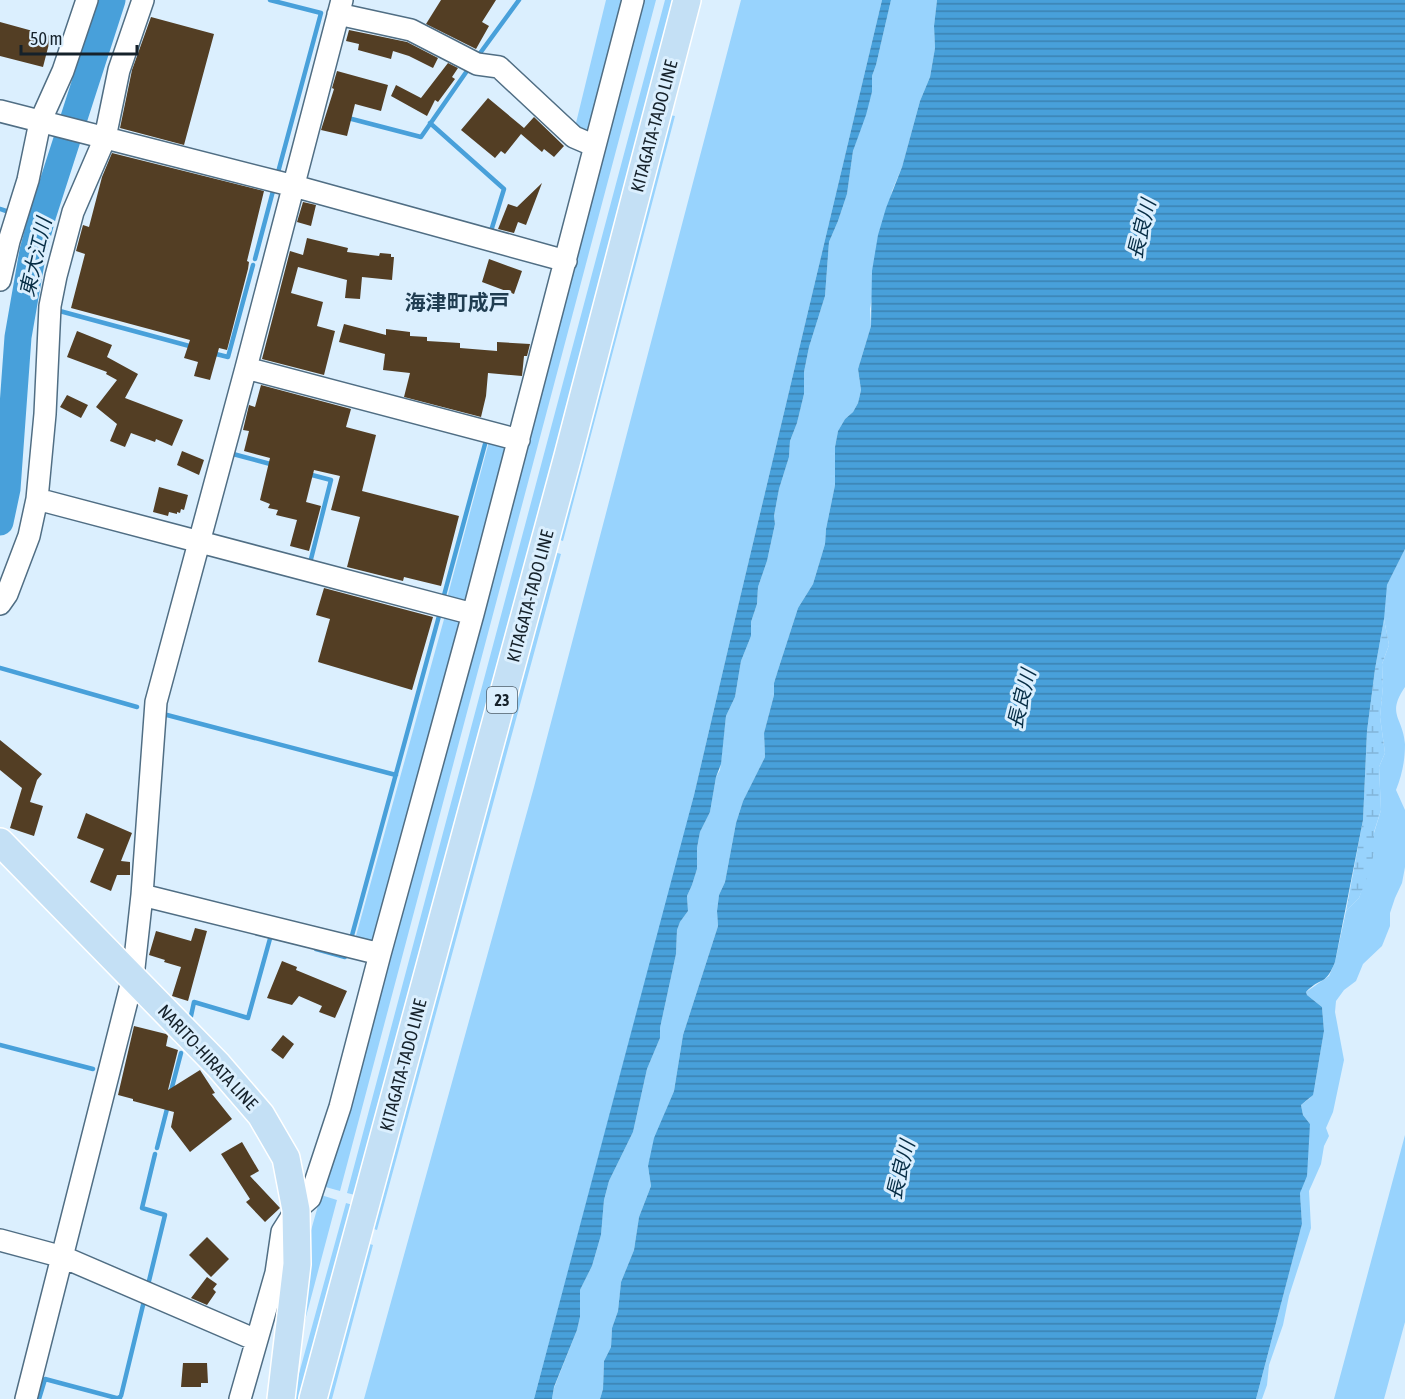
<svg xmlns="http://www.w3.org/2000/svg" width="1405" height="1399" font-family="'Asap Condensed','Noto Sans JP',sans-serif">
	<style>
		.green { fill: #98d3fd }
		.wetland { fill: url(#wetland-marsh) }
		.water { fill: url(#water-rules) }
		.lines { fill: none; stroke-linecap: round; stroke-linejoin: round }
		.stream { stroke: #48a0da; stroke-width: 4.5 }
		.river { stroke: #48a0da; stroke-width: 27 }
		.building { fill: #533e24 }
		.minor-casing { stroke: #506e84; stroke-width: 24 }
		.major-casing { stroke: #fff; stroke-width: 30 }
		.minor { stroke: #fff; stroke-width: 21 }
		.major { stroke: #c4e0f5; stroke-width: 27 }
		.labels { text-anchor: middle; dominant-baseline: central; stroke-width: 6; stroke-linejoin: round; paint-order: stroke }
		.shield { fill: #dbeffe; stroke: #505f6a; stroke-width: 1.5 }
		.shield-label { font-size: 16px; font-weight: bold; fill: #15212a }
		.street-label { font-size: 18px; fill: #15212a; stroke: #dbeffe }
		.water-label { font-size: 20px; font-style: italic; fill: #052c44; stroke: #dbeffe }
		.quarter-label { font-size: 21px; font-weight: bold; fill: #203d51; stroke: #dbeffe }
	</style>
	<defs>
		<pattern id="wetland-marsh" width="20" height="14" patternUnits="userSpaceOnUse" patternTransform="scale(1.5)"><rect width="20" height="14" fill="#98d3fd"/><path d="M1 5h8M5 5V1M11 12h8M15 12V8" fill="none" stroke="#82b5d9"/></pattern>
		<pattern id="water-rules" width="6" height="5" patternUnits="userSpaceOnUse" patternTransform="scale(1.5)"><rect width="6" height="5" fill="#48a0da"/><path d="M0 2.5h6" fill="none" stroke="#3b82b1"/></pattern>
	</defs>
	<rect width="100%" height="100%" fill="#dbeffe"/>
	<!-- green -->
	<path class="green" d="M606,0H627L589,133L575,127Z
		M639,0H656L340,1191L322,1186Z
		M665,0H676L359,1196L347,1193Z
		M741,0H882L739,602L694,795L661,927L534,1399H364L534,787Z
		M891,0H937L934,26L935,48L930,77L920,101L902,167L892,191L870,309L871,326L858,369L861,390L858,403L853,412L845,419L838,431L835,447V485L826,529L825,544L813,584L798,608L778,670L774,683V695L764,733L765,757L743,801L736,823L725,882L719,895L717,911L718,926L683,1035L674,1091L666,1110L648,1166L651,1186L639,1217L634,1250L621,1282L618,1311L612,1328L611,1347L604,1361L603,1389L600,1399H552L554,1388L577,1330L580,1317V1290L592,1266L601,1235L604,1200L609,1181L633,1132L647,1069L660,1038V1028L676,954L677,930L680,922L688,911L687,896L692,885L697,869V848L700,832L710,812L716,777L720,770L726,716L735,697L741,661L751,636V622L757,604L758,587L767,561L775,524L774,516L779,489L789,457L790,441L797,423L804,394V372L809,347L825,296L829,242L838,221L847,194L853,151L872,92V76L876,65Z
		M665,114L675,116L563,541L554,538Z
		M490,438L507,443L468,603L446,602Z
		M1405,549V687C1386,715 1403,717 1405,744C1405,761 1402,775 1396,790L1405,810V867L1402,883L1395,898L1390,913V926L1382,946L1363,964L1356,981L1344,990L1336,1001L1335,1012L1344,1060L1333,1112L1326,1128L1329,1136L1324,1146L1321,1164L1309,1191L1311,1228L1289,1296L1283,1325L1269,1365L1267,1385L1262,1399H1256L1302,1224L1300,1193L1310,1124L1303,1115L1301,1105L1310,1098L1315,1084L1324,1031L1322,1007L1307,995L1306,992L1329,976L1335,962L1346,911L1359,898L1374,853V833L1381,810L1379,767L1385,753L1380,717L1383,686L1382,664L1389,645L1384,619V602L1387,585Z
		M551,551L561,554L377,1230L368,1227Z
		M446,612L464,620L378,940L368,947L354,943Z
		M1405,1135V1322L1384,1399H1334Z
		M321,1195L337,1200L295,1358L310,1234Z
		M346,1203L356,1206L305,1399H292Z
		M364,1242L373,1245L332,1399H322Z"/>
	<!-- wetland -->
	<path class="wetland" d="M1384,619L1389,645L1382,664L1383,686L1380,717L1385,753L1379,767L1381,810L1374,832V853L1370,870L1359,898L1346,911L1363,820L1367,731L1375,669Z"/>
	<!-- water -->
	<path class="water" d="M882,0H891L876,65L872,76V92L866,115L853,151L847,194L838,221L829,242L825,296L809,347L804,372V394L797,423L790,441L789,457L779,489L774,516L775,524L767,561L758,587L757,604L751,622V636L741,661L735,697L726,716L721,764L716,777L710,812L700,832L697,848V869L692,885L687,896L688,911L680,922L677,930L676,954L660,1028V1038L647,1069L633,1132L609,1181L604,1200L601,1235L592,1266L580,1290V1317L577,1330L554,1387L552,1399H534L694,795L739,602Z
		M937,0H1405V549L1387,585L1384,619L1375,669L1367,731L1363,820L1335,962C1325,987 1321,976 1306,992L1307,995L1322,1007L1324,1031L1315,1084L1313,1095L1301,1105L1303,1115L1310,1124L1307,1176L1300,1193L1302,1224L1256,1399H600L603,1389L604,1361L611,1347L612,1328L618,1311L621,1282L634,1250L639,1217L651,1186L648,1166L654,1138L674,1091L683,1035L718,926L717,911L719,895L725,882L736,823L743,801L765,757L764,733L774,695V683L778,670L798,608L813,584L825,544L826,529L835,485V447L838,431L845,419L853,412L858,403L861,390L858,369L871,326L872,271L878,235L886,208L902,167L920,101L930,77L935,48L934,26Z"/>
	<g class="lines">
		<!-- stream -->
		<path class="stream" d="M270,0L321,13L277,176
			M478,56L519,0
			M348,118L421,137L469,68
			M430,123L504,189L491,231
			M0,209L9,212
			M255,259L273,191
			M56,310L193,347
			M212,353L228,357L253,265
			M233,454L274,465
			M308,474L331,480L310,563L313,564
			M443,599L485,444
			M0,668L137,707
			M167,715L396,775
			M351,939L439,616
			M316,949L345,957
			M191,1016L194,1002L248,1018L271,935L273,936
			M0,1045L93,1069
			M171,1091L181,1053
			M157,1148L168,1105
			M148,1285L165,1215L142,1208L155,1154
			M118,1398L121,1396L144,1301
			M39,1399L45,1379L120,1399"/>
		<!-- river -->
		<path class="river" d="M0,522L7,489L18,337L33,251L43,214L112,0"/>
	</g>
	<!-- building -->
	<path class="building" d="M441,0H496L482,22L489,26L476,49L426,24Z
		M151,17L214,34L184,145L120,128L132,70Z
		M0,22L51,36L43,67L0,56Z
		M349,30L407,42L438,58L433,68L409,56L393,51L391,59L358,50L359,44L346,41Z
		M448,63L458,68L452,77L455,79L438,102L435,100L427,116L391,96L396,85L421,98Z
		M337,71L388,85L381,111L355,104L347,136L321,130L334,89L332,88Z
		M488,98L524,128L534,117L564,146L554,157L544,149L542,152L521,134L505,154L501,151L495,158L461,130Z
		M112,153L264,191L247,261L249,262L248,269L227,350L219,348L210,380L194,376L198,362L184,358L190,340L71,308L85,254L76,251L83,225L89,227L102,177Z
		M542,183L526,225L518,222L514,233L498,229L508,204L517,207Z
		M303,202L316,205L311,226L297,222Z
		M307,238L348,248L347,252L379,256L380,253L391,254V257H394L392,280L362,277L360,299L345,298L347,280L298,267L291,293L323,302L317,326L335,331L324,375L262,359L290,251L303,255Z
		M489,259L522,271L514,294L482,282Z
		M344,324L386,335V329L410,332V336L427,337V341L460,343V348L497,351V342L530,344L527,356H524L522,376L488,373L486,396L481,417L404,397L410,373L383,370L385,354L339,342Z
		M77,331L112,345L107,357L138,374L125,398L183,420L172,446L156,439L155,442L131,433L125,447L110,441L117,424L96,407L117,380L106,374L107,372L67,357Z
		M261,385L351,409L346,427L376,435L362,491L459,516L441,586L404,577L403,581L347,567L360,517L331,510L340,476L314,470L306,502L321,506L309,551L290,546L297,520L276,515L278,510L268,508L270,504L260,500L270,458L244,451L249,431L243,430L249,405L255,407Z
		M67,395L88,405L81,418L60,407Z
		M182,451L204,460L199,475L177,465Z
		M159,487L188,495L184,510L181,509L180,513L177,512V514L169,512L168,516L153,512Z
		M324,588L433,617L412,690L318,662L330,619L316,615Z
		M0,740L42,774L37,780L30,802L43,806L34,836L10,828L22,788L0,770Z
		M86,813L132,833L121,861L130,862V875H117L111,891L90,882L104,849L77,838Z
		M195,928L207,931L188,1001L172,996L181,967L164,962L165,960L149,955L156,931L191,941Z
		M282,961L297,967L296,970L347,991L335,1018L319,1012L322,1006L299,996L292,1005L267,998Z
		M134,1026L166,1034L168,1036L166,1046L178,1050L168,1090L200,1070L215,1093L212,1094L232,1119L190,1152L171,1127L174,1112L133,1101V1099L118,1095Z
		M283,1035L294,1044L283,1059L271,1050Z
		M242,1142L259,1171L250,1176L280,1208L265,1222L246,1202L250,1199L221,1154Z
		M207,1237L229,1259L211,1277L189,1255Z
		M207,1277L217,1284L213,1289L216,1292L207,1305L191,1298Z
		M183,1363H207L208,1383H201V1387H181Z"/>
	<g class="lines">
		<!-- minor casing -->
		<g class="minor-casing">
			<path id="minor" d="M338,14L411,30L477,64L499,67L574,137L595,146
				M0,111L294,186L566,261
				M0,280L9,241L28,180L40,122L63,71L87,0
				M246,368L519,440
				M37,499L473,614
				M0,604L7,594L29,536L37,499L45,414L50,306L56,276L73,212L105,138L119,70L143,0
				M142,895L380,954
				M0,1240L63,1257L256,1340
				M26,1399L133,977L142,895L156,702L246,368L342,0
				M240,1399L276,1273L282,1232L296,1210L310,1198L340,1107L380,954L473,614L633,0"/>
		</g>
		<!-- major casing -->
		<g class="major-casing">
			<path id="major" d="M0,842L218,1065L261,1115L286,1158L296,1210L297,1264L281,1399
				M313,1399L568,456L687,0"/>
		</g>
		<!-- minor -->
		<use href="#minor" class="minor"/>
		<!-- major -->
		<use href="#major" class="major"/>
	</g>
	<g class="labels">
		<!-- shield labels -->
		<rect class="shield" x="487" y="687" width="30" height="26" rx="4.5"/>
		<g class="shield-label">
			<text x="502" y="700">23</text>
		</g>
		<!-- street labels -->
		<g class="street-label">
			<text transform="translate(654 126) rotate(-75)">KITAGATA-TADO LINE</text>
			<text transform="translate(530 596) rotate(-75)">KITAGATA-TADO LINE</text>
			<text transform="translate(208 1057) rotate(47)">NARITO-HIRATA LINE</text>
			<text transform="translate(403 1065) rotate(-75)">KITAGATA-TADO LINE</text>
		</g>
		<!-- water labels -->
		<g class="water-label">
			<text transform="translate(1141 229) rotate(-76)">長良川</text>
			<text transform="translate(35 257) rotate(-77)">東大江川</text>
			<text transform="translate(1021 699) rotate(-76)">長良川</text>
			<text transform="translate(900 1170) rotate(-76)">長良川</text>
		</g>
		<!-- quarter labels -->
		<g class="quarter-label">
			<text x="457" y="302">海津町成戸</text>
		</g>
	</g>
	<!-- scale -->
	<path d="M21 45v9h116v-9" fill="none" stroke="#15212a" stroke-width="3"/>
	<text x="30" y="45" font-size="18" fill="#15212a" stroke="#dbeffe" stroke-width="4.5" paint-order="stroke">50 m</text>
</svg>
